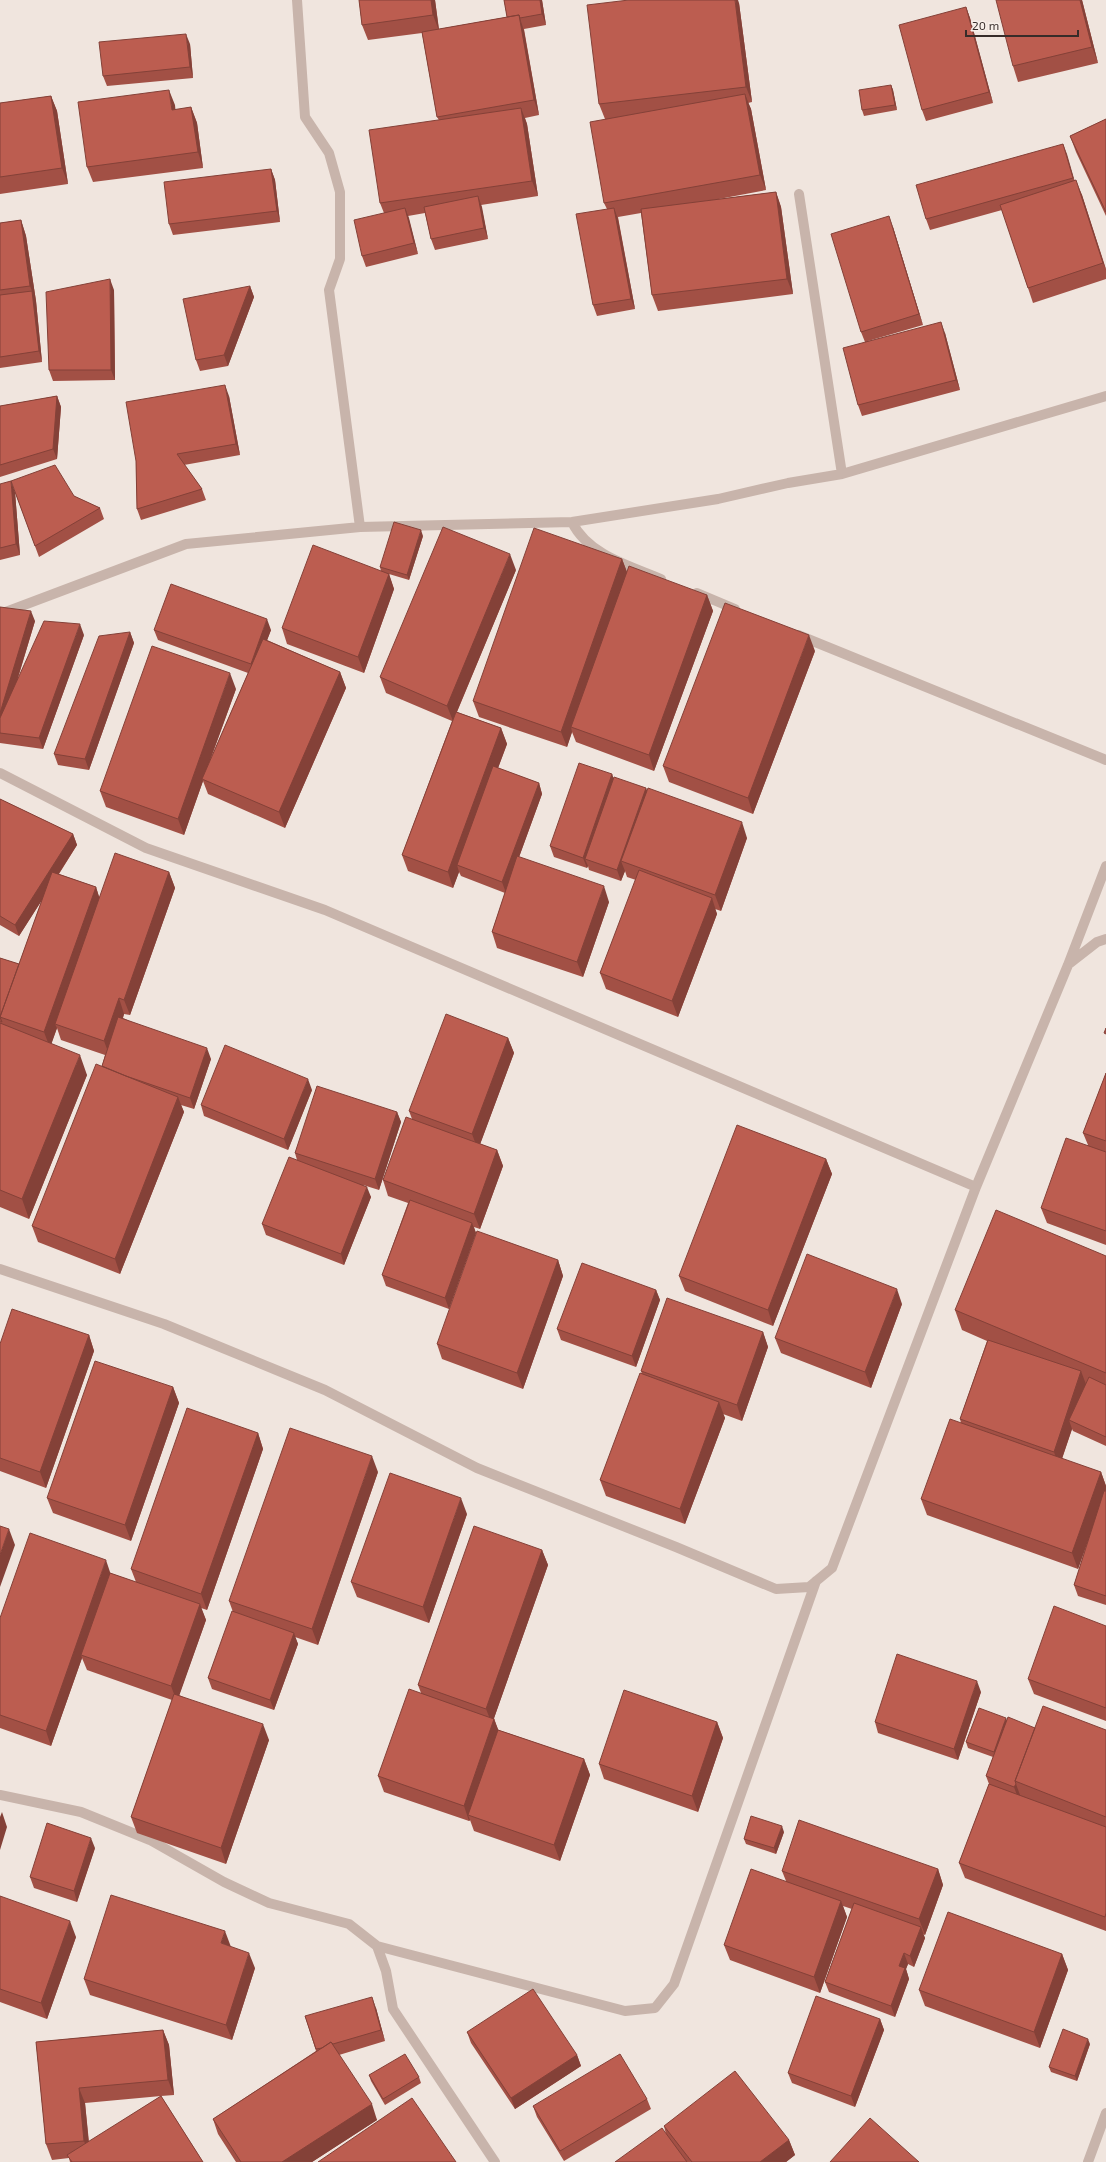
<svg xmlns="http://www.w3.org/2000/svg" width="1106" height="2162" font-family="'Exo 2',sans-serif">
	<style>
		.lines { fill: none; stroke-linecap: round; stroke-linejoin: round }
		.minor { stroke: #c8b4ab; stroke-width: 10 }
		.wall { fill: #a25045; fill-rule: evenodd }
		.shaded-wall { fill: #844138 }
		.building { fill: #bc5d50; stroke: #844138 }
	</style>
	<rect width="100%" height="100%" fill="#f0e5de"/>
	<g class="lines">
		<!-- minor -->
		<path class="minor" d="M297,0L305,117L329,153L340,192V259L329,290L360,527
			M799,194L842,474
			M572,522C588,555 630,566 661,579
			M697,593L735,609
			M0,614L186,544L360,527L572,522L718,499L788,483L842,474L1106,396
			M798,635L1106,760
			M0,773L146,848L325,910L976,1187
			M1070,963L1097,942L1106,939
			M0,1269L164,1324L325,1390L477,1468L676,1547L776,1589L809,1587L832,1568L976,1187L1068,965L1106,866
			M0,1795L81,1812L150,1840L224,1882L269,1903L349,1924L377,1946L386,1971L393,2009L495,2162
			M377,1946L625,2011L655,2008L674,1984L816,1581
			M1088,2162L1106,2113"/>
	</g>
	<!-- wall -->
	<path class="wall" d="M359,0H435L439,29L507,17L504,0H542L546,25L524,29L539,115L525,118L527,124L538,196L481,205L488,239L435,250L431,239L425,213L408,216L418,254L366,267L362,256L384,213L380,203L439,120L437,117L422,33L368,40L362,25Z
		M1082,0L1098,63L1018,82L1013,66Z
		M739,3L752,102L748,103L751,109L766,190L719,199L776,192L781,207L793,294L658,311L652,295L641,213L618,217L635,309L597,316L593,305L607,209L604,203L605,119L599,104Z
		M966,7L970,18L993,103L926,121L922,110Z
		M190,44L193,78L107,86L103,76Z
		M891,85L893,90L897,110L864,116L862,110Z
		M51,96L57,111L68,184L0,194V103Z
		M175,105V110L191,107L197,123L203,168L93,182L87,167Z
		M1106,119V216L1076,152L1070,136Z
		M1063,144L1074,180L1082,195L1106,269V279L1033,303L1002,210L930,230L926,219Z
		M271,169L275,180L280,222L173,235L169,224Z
		M21,220L26,236L36,301L42,362L0,368V223Z
		M893,227L923,325L868,341L945,333L960,390L862,416L858,405L865,342L861,332Z
		M250,286L254,297L228,366L200,371L196,360Z
		M114,290L115,380L53,381L49,370Z
		M57,396L61,407L57,459L0,477V406Z
		M229,396L240,455L184,465L202,489L206,500L141,520L137,509L136,461Z
		M0,484L15,492L20,555L0,560Z
		M15,492L74,496L100,508L104,519L39,557Z
		M423,536L409,580L389,574L394,589L364,673L287,644L282,628L381,571L380,567Z
		M622,559L627,572L707,595L713,611L654,771L576,742L572,732L567,747L479,717L473,701Z
		M516,570L457,712L501,728L507,744L498,768L539,783L542,794L519,857L609,902L583,977L497,948L492,932L505,893L461,876L459,872L453,888L408,871L402,855L452,721L386,693L380,677Z
		M0,607L35,621L18,678L84,635L43,749L0,743Z
		M154,630H271L267,640L340,672L346,688L285,828L208,794L203,781L184,835L106,807L100,791L236,689L210,761L248,673L158,640Z
		M130,632L134,643L89,770L58,765L54,754Z
		M815,651L753,814L669,782L663,766Z
		M612,774L613,778L646,788L647,791L747,838L721,911L715,909L717,914L678,1017L606,989L600,973L636,880L627,877L625,871L621,881L589,870L588,866L587,868L554,857L550,846Z
		M0,799L73,834L77,845L59,874L96,887L99,897L169,872L175,888L130,1015L124,1014L123,1018L211,1059L194,1109L181,1105L184,1112L120,1274L38,1242L32,1226L102,1066L105,1055L61,1040L57,1028L51,1044L87,1075L29,1219L0,1207V958L19,964L42,900L19,936L0,925Z
		M508,1038L514,1053L480,1144L497,1150L503,1166L480,1229L474,1227L476,1233L449,1309L386,1286L382,1275L408,1203L388,1196L383,1180L412,1119L409,1111Z
		M1106,1073V1245L1047,1223L1041,1208L1088,1145L1083,1133Z
		M312,1090L288,1150L204,1116L201,1105Z
		M397,1112L401,1122L379,1190L363,1185L371,1197L344,1265L266,1235L262,1224L297,1160L295,1153Z
		M826,1159L832,1174L773,1326L685,1291L679,1276Z
		M1106,1256V1446L1073,1431L1072,1429L1062,1459L1101,1472L1106,1486V1605L1078,1596L1074,1585L1089,1538L1078,1569L927,1515L921,1499L961,1423L960,1419L987,1341L962,1330L955,1310Z
		M558,1260L563,1276L523,1389L442,1359L437,1344Z
		M656,1290L660,1300L636,1367L561,1340L557,1329Z
		M902,1304L871,1388L781,1353L775,1338Z
		M763,1332L768,1347L742,1421L723,1414L725,1418L685,1524L606,1496L600,1480L642,1374L641,1371Z
		M89,1335L94,1351L46,1488L0,1471V1344Z
		M173,1387L179,1403L131,1541L53,1513L47,1498Z
		M258,1433L263,1449L207,1610L201,1608L206,1620L179,1695L269,1740L226,1864L137,1833L131,1817L172,1700L87,1670L82,1658L51,1746L0,1728V1618L110,1573L136,1582L131,1569Z
		M378,1472L318,1645L295,1637L298,1644L274,1710L212,1689L208,1678L233,1612L229,1601Z
		M467,1514L429,1623L357,1597L351,1582Z
		M542,1550L548,1565L494,1718L498,1730L584,1759L590,1775L560,1861L474,1831L470,1820L469,1821L384,1792L378,1776L421,1693L418,1685Z
		M1106,1626V1721L1034,1694L1028,1679Z
		M981,1692L958,1760L878,1733L875,1722Z
		M1007,1721L1035,1728L1106,1730V1931L965,1878L959,1863L989,1784L986,1776L993,1757L968,1748L966,1742Z
		M717,1722L723,1738L698,1812L604,1779L599,1764Z
		M784,1832L776,1854L746,1844L744,1839Z
		M95,1848L77,1902L34,1888L30,1877Z
		M938,1869L943,1885L925,1935L923,1934L925,1938L914,1967L908,1964L906,1969L909,1979L895,2017L829,1992L825,1982L852,1909L843,1906L847,1917L820,1993L730,1960L724,1945L786,1881L782,1871Z
		M0,1896L76,1937L47,2019L0,2002Z
		M1062,1954L1068,1970L1040,2048L925,2006L919,1990Z
		M255,1968L232,2040L90,1995L84,1979Z
		M376,2008L385,2041L339,2055L377,2120L312,2162H236L218,2134L213,2119L316,2051L305,2016Z
		M880,2019L884,2030L855,2107L792,2083L788,2073Z
		M163,2030L169,2045L174,2095L161,2096L203,2162H70L69,2158L52,2160L46,2144L36,2042ZM161,2096L89,2142L85,2103Z
		M467,2032L577,2055L581,2066L515,2109L471,2043Z
		M1090,2044L1077,2081L1051,2072L1049,2067Z
		M369,2075L419,2077L421,2083L385,2105L371,2081Z
		M647,2099L651,2109L564,2161L537,2117L533,2106Z
		M664,2126L789,2140L795,2155L786,2162H615L666,2134Z"/>
	<!-- shaded-wall -->
	<path class="shaded-wall" d="M431,0H435L439,31L433,15Z
		M540,0H542L546,25L542,14Z
		M735,0H738L739,3L752,102L746,87Z
		M1080,0H1082L1098,63L1092,47Z
		M966,7L970,18L993,103L989,92Z
		M519,15L524,31L539,115L534,100Z
		M186,34L190,44L193,78L190,67Z
		M891,85L893,90L897,110L895,105Z
		M169,90L175,105L177,126L172,110Z
		M745,94L751,109L766,190L760,175Z
		M51,96L57,111L68,184L62,168Z
		M191,107L197,123L203,168L198,152Z
		M521,108L527,124L538,196L532,181Z
		M1063,144L1067,154L1077,189L1073,178Z
		M271,169L275,180L280,222L277,211Z
		M1076,180L1082,195L1106,270L1103,263Z
		M776,192L781,207L793,294L787,279Z
		M478,196L482,207L488,239L484,228Z
		M405,208L409,218L418,254L414,243Z
		M614,208L618,219L635,309L631,299Z
		M889,216L893,227L923,325L919,314Z
		M21,220L26,236L36,301L42,362L39,351L32,291L30,286Z
		M110,279L114,290L115,380L111,370Z
		M250,286L254,297L228,366L224,355Z
		M941,322L945,333L960,390L956,380Z
		M225,385L229,396L240,455L236,444Z
		M57,396L61,407L57,459L53,449Z
		M11,481L15,492L20,555L16,544Z
		M421,530L423,536L409,580L407,575Z
		M510,554L516,570L453,721L447,706Z
		M622,559L628,575L571,727L572,732L567,747L561,732Z
		M389,574L394,589L364,673L358,657Z
		M707,595L713,611L654,771L649,755Z
		M31,611L35,621L1,733H0V713Z
		M267,619L271,630L254,675L251,664Z
		M80,624L84,635L43,749L39,738Z
		M130,632L134,643L89,770L85,759Z
		M809,635L815,651L753,814L748,798Z
		M340,672L346,688L285,828L279,812Z
		M230,673L236,689L203,779H202L203,781L184,835L178,819Z
		M501,728L507,744L461,867L457,865L459,872L453,888L448,872Z
		M612,774L616,785L585,859L588,866L587,868L583,858Z
		M539,783L542,794L506,893L502,882Z
		M646,788L650,799L621,861L625,871L621,881L617,870Z
		M742,822L747,838L721,911L715,895Z
		M73,834L77,845L19,936L15,925Z
		M169,872L175,888L130,1015L124,1000Z
		M604,886L609,902L583,977L577,962Z
		M96,887L101,903L55,1024L57,1028L50,1048L44,1032Z
		M712,898L717,914L678,1017L672,1001Z
		M119,998L124,1014L110,1057L104,1041Z
		M508,1038L514,1053L478,1150L472,1134Z
		M207,1048L211,1059L194,1109L190,1098Z
		M80,1055L87,1075L29,1219L22,1199Z
		M308,1079L312,1090L288,1150L284,1139Z
		M178,1097L184,1112L120,1274L115,1259Z
		M397,1112L401,1122L379,1190L375,1179Z
		M497,1150L503,1166L480,1229L474,1214Z
		M826,1159L832,1174L773,1326L768,1310Z
		M367,1187L371,1197L344,1265L341,1254Z
		M472,1223L476,1233L449,1309L445,1298Z
		M558,1260L563,1276L523,1389L517,1373Z
		M897,1289L902,1304L871,1388L865,1372Z
		M656,1290L660,1300L636,1367L632,1356Z
		M763,1332L768,1347L742,1421L737,1405Z
		M89,1335L94,1351L46,1488L40,1472Z
		M1081,1371L1087,1387L1069,1420L1072,1429L1059,1467L1054,1452Z
		M173,1387L179,1403L131,1541L125,1525Z
		M719,1402L725,1418L685,1524L680,1509Z
		M258,1433L263,1449L207,1610L201,1594Z
		M372,1456L378,1472L318,1645L312,1629Z
		M1101,1472L1106,1486V1490L1078,1569L1072,1553Z
		M461,1498L467,1514L429,1623L423,1607Z
		M9,1529L15,1545L0,1587V1555Z
		M542,1550L548,1565L492,1724L486,1709Z
		M106,1560L111,1575L81,1655L82,1658L51,1746L46,1731Z
		M200,1604L206,1620L177,1702L171,1686Z
		M294,1633L298,1644L274,1710L270,1700Z
		M977,1681L981,1692L958,1760L954,1749Z
		M1006,1718L1008,1723L996,1758L994,1752Z
		M494,1719L500,1734L468,1815L470,1820L469,1821L464,1806Z
		M717,1722L723,1738L698,1812L692,1796Z
		M263,1724L269,1740L226,1864L221,1848Z
		M584,1759L590,1775L560,1861L554,1845Z
		M1016,1784L1020,1795L1018,1798L1014,1787Z
		M2,1812L7,1827L0,1850V1817Z
		M782,1826L784,1832L776,1854L774,1848Z
		M91,1838L95,1848L77,1902L74,1891Z
		M938,1869L943,1885L925,1935L919,1919Z
		M841,1901L847,1917L820,1993L814,1977Z
		M70,1921L76,1937L47,2019L41,2003Z
		M921,1927L925,1938L914,1967L910,1956Z
		M225,1931L231,1947L221,1943Z
		M249,1953L255,1968L232,2040L226,2025Z
		M904,1953L908,1964L906,1969L909,1979L895,2017L891,2006L899,1966Z
		M1062,1954L1068,1970L1040,2048L1034,2032Z
		M372,1997L376,2008L385,2041L381,2030Z
		M880,2019L884,2030L855,2107L851,2096Z
		M163,2030L169,2045L174,2095L168,2080Z
		M1088,2039L1090,2044L1077,2081L1075,2076Z
		M577,2055L581,2066L515,2109L511,2098Z
		M79,2088L85,2103L90,2157L84,2141Z
		M372,2104L377,2120L312,2162H282Z
		M789,2140L795,2155L786,2162H760Z"/>
	<!-- building -->
	<path class="building" d="M359,0H431L433,15L362,25Z
		M504,0H540L542,14L520,18L519,15L507,17Z
		M629,0H735L746,87L599,104L587,5Z
		M996,0H1080L1092,47L1013,66Z
		M966,7L989,92L922,110L899,25Z
		M519,15L534,100L437,117L422,32Z
		M186,34L190,67L103,76L99,42Z
		M891,85L895,105L862,110L859,90Z
		M169,90L172,110L191,107L198,152L87,167L78,102Z
		M745,94L760,175L604,203L590,122Z
		M51,96L62,168L0,177V103Z
		M521,108L532,181L380,203L369,130Z
		M1106,119V212L1070,136Z
		M1063,144L1073,178L926,219L916,185Z
		M271,169L277,211L169,224L164,182Z
		M1076,180L1103,263L1028,288L1000,205Z
		M776,192L787,279L652,295L641,209Z
		M478,196L484,228L431,239L424,207Z
		M405,208L414,243L362,256L354,220Z
		M614,208L631,299L593,305L576,214Z
		M889,216L919,314L861,332L831,234Z
		M21,220L30,286L0,290V223Z
		M110,279L111,370H49L46,292Z
		M250,286L224,355L196,360L183,299Z
		M32,291L39,351L0,357V295Z
		M941,322L956,380L858,405L843,348Z
		M225,385L236,444L177,454L202,489L137,509L136,461L126,402Z
		M57,396L53,449L0,465V406Z
		M55,465L74,496L100,508L35,546L11,481Z
		M11,481L16,544L0,548V484Z
		M394,522L421,530L407,575L380,567Z
		M443,527L510,554L447,706L380,677Z
		M534,528L622,559L561,732L473,701Z
		M313,545L389,574L358,657L282,628Z
		M629,566L707,595L649,755L571,727Z
		M171,584L267,619L251,664L154,630Z
		M725,603L809,635L748,798L663,766Z
		M0,607L31,611L0,713Z
		M44,621L80,624L39,738L0,733V718Z
		M130,632L85,759L54,754L99,636Z
		M263,639L340,672L279,812L202,779Z
		M152,646L230,673L178,819L100,791Z
		M456,712L501,728L448,872L402,855Z
		M579,763L612,774L583,858L550,846Z
		M493,766L539,783L502,882L457,865Z
		M614,777L646,788L617,870L585,859Z
		M648,788L742,822L715,895L621,861Z
		M0,799L73,834L15,925L0,916Z
		M115,853L169,872L124,1000L119,998L104,1041L55,1024Z
		M517,856L604,886L577,962L492,932Z
		M639,870L712,898L672,1001L600,973Z
		M52,872L96,887L44,1032L0,1017Z
		M0,958L19,964L0,1017L2,1022L0,1021Z
		M446,1014L508,1038L472,1134L409,1111Z
		M118,1017L207,1048L190,1098L126,1076L102,1066Z
		M0,1023L80,1055L22,1199L0,1190Z
		M1106,1028V1034L1104,1033Z
		M225,1045L308,1079L284,1139L201,1105Z
		M96,1064L178,1097L115,1259L32,1226Z
		M1106,1073V1141L1083,1133Z
		M317,1086L397,1112L375,1179L295,1153Z
		M406,1117L497,1150L474,1214L383,1180Z
		M737,1125L826,1159L768,1310L679,1276Z
		M1066,1138L1106,1152V1231L1041,1208Z
		M289,1157L367,1187L341,1254L262,1224Z
		M410,1200L472,1223L445,1298L382,1275Z
		M996,1210L1106,1256V1373L955,1310Z
		M477,1231L558,1260L517,1373L437,1344Z
		M807,1254L897,1289L865,1372L775,1338Z
		M582,1263L656,1290L632,1356L557,1329Z
		M667,1298L763,1332L737,1405L641,1371Z
		M12,1309L89,1335L40,1472L0,1458V1344Z
		M988,1340L1081,1371L1054,1452L960,1419Z
		M95,1361L173,1387L125,1525L47,1498Z
		M640,1373L719,1402L680,1509L600,1480Z
		M1089,1377L1106,1385V1437L1069,1420Z
		M187,1408L258,1433L201,1594L131,1569Z
		M950,1419L1101,1472L1072,1553L921,1499Z
		M290,1428L372,1456L312,1629L229,1601Z
		M390,1473L461,1498L423,1607L351,1582Z
		M1104,1491H1106V1596L1074,1585Z
		M0,1526L9,1529L0,1555Z
		M474,1526L542,1550L486,1709L418,1685Z
		M30,1533L106,1560L46,1731L0,1715V1618Z
		M110,1573L200,1604L171,1686L81,1655Z
		M1054,1606L1106,1626V1708L1028,1679Z
		M232,1611L294,1633L270,1700L208,1678Z
		M897,1654L977,1681L954,1749L875,1722Z
		M409,1689L494,1719L464,1806L378,1776Z
		M624,1690L717,1722L692,1796L599,1764Z
		M174,1694L263,1724L221,1848L131,1817Z
		M1043,1706L1106,1730V1817L1015,1781Z
		M979,1708L1006,1718L994,1752L966,1742Z
		M1008,1717L1035,1728L1015,1781L1016,1784L1014,1787L986,1776Z
		M498,1730L584,1759L554,1845L468,1815Z
		M989,1784L1106,1827V1913L1105,1917L959,1863Z
		M751,1816L782,1826L774,1848L744,1839Z
		M799,1820L938,1869L919,1919L782,1871Z
		M47,1823L91,1838L74,1891L30,1877Z
		M751,1869L841,1901L814,1977L724,1945Z
		M111,1895L225,1931L221,1943L249,1953L226,2025L84,1979Z
		M0,1896L70,1921L41,2003L0,1989Z
		M854,1903L921,1927L910,1956L904,1953L899,1966L905,1968L891,2006L825,1982Z
		M948,1912L1062,1954L1034,2032L919,1990Z
		M533,1989L577,2055L511,2098L467,2032Z
		M816,1996L880,2019L851,2096L788,2073Z
		M372,1997L381,2030L333,2044L331,2042L322,2048L316,2049L305,2016Z
		M1063,2029L1088,2039L1075,2076L1049,2067Z
		M163,2030L168,2080L79,2088L84,2141L46,2144L36,2042Z
		M331,2042L372,2104L282,2162H241L213,2119Z
		M405,2054L419,2077L383,2099L369,2075Z
		M620,2054L647,2099L560,2151L533,2106Z
		M735,2071L789,2140L760,2162H692L664,2126Z
		M161,2096L203,2162H72L67,2155Z
		M412,2098L456,2162H318Z
		M870,2118L919,2162H830Z
		M662,2128L687,2162H615Z"/>
	<!-- scale -->
	<path d="M966 30v6h112v-6" fill="none" stroke="#362c29" stroke-width="2"/>
	<text x="972" y="30" font-size="12" fill="#362c29" stroke="#f8f0ea" stroke-width="3" paint-order="stroke">20 m</text>
</svg>
